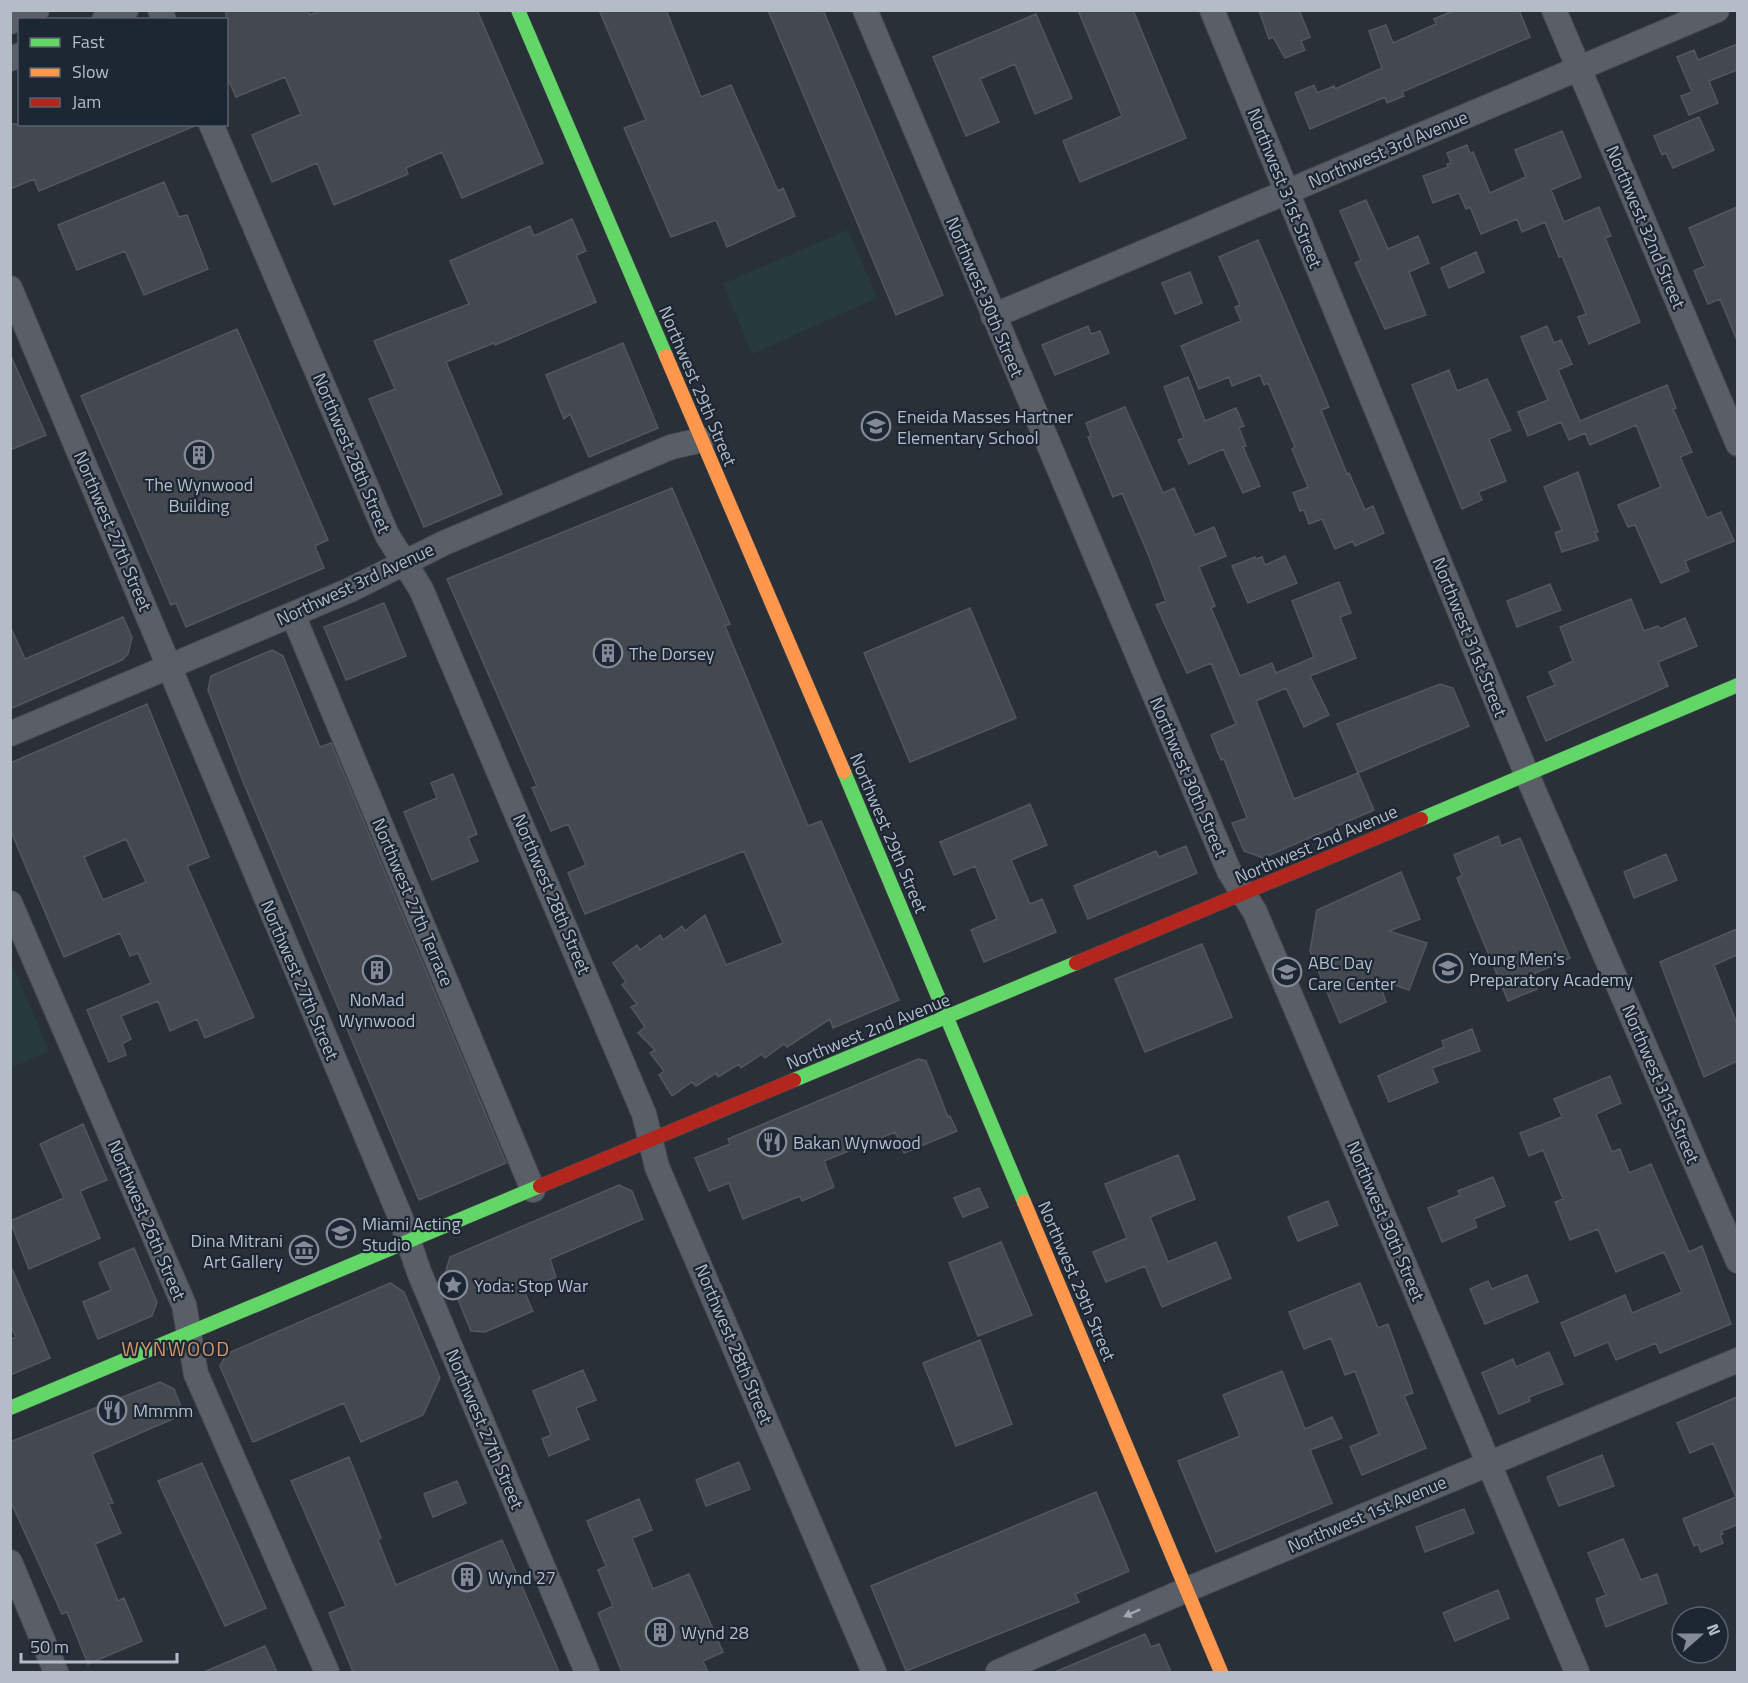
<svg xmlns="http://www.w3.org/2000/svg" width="1748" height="1683" font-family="'Titillium Web',sans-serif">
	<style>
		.green { fill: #273a3e }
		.building { fill: #444950; stroke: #52575f; stroke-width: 1.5; fill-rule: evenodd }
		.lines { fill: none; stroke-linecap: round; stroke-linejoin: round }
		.street-casing { stroke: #484c53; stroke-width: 26 }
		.fast-casing { stroke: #484c53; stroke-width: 15 }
		.slow-casing { stroke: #484c53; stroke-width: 15 }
		.jam-casing { stroke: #484c53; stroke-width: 15 }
		.street { stroke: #5a5e66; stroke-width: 24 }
		.fast { stroke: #63d668; stroke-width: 14 }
		.slow { stroke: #ff974d; stroke-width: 14 }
		.jam { stroke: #b3261e; stroke-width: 14 }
		.oneway { fill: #a2a9b5 }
		.labels { text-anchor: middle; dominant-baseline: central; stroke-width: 4.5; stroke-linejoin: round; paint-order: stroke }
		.street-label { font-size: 18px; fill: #b4bcc9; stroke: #1d2633 }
		.poi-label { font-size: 18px; fill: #b4bcc9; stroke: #1d2633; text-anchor: start }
		.neighbourhood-label { font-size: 20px; letter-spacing: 1.5px; fill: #d59563; stroke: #1d2633 }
	</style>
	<rect width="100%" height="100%" fill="#2a3038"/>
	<!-- green -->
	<path class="green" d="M848,230L877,298L752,354L723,284Z
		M11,966H13L49,1051L11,1068Z"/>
	<!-- building -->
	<path class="building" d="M226,10H308L310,15L322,10H477L543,163L462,198L442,152L406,168L408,174L334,205L317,163L272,182L252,135L301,114L285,77L236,97L226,74Z
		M599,10H666L701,97L731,85L778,191L783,188L795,216L727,247L716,220L671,237L624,128L646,120Z
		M768,10H823L943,295L896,315Z
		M1078,10H1133L1186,138L1080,182L1063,141L1122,116Z
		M1259,10H1299L1310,37L1301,41L1305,50L1285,58L1273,37L1269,39Z
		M1455,10H1519L1530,37L1402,92L1404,96L1387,103L1385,97L1310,129L1295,93L1314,85L1317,93L1334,86L1335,89L1382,68L1369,31L1386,25L1393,43L1436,24L1434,19Z
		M1036,14L1072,98L1035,114L1015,64L980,79L999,122L966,136L933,57Z
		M1737,44V70L1709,81L1718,103L1689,115L1681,96L1692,92L1677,57L1694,50L1698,60Z
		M1699,117L1714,150L1673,168L1666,153L1662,155L1654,136Z
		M10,124H197V125L39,191L34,179L10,189Z
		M1562,131L1581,177L1551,190L1564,222L1599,207L1611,236L1605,238L1640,322L1589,344L1578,317L1586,314L1562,256L1559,257L1545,222L1522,232L1517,219L1481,234L1470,207L1466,209L1459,193L1433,203L1423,176L1448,167L1447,164L1451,163L1447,153L1467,145L1470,154L1473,152L1490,193L1526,177L1515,150Z
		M164,182L179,217L187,215L208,269L144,295L125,251L77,270L58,225Z
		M1366,200L1388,249L1418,236L1429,263L1409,272L1426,315L1385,329L1355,263L1361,260L1340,211Z
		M1737,207V340L1720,299L1708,304L1694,271L1705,266L1689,228Z
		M572,219L586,251L576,255L596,302L495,345L494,343L446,362L502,494L424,527L369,399L395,389L374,341L469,304L450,261L530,226L534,236Z
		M1258,240L1329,407L1321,410L1347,474L1349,473L1365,510L1373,506L1384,533L1355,546L1353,541L1335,549L1322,519L1309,524L1304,510L1300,511L1293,493L1308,487L1292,449L1295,447L1268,383L1264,385L1260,375L1232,386L1229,377L1199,389L1181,346L1241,321L1235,307L1240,305L1219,257Z
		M1476,252L1484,272L1449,288L1441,268Z
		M1190,272L1202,303L1175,314L1162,283Z
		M1088,326L1091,334L1100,331L1109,353L1055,375L1042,345Z
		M1547,326L1554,343L1561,340L1572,364L1558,370L1580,421L1667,385L1676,408L1673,409L1692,452L1680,457L1707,518L1721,512L1734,541L1685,561L1689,571L1661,583L1635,525L1628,527L1618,505L1661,487L1636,425L1590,445L1585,433L1569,440L1561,422L1528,436L1518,412L1548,400L1521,337Z
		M237,329L328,540L315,546L324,568L186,627L176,603L171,605L81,396Z
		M623,343L658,428L589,457L570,414L564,419L546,375Z
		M10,354L46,435L10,450Z
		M1449,370L1457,391L1487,379L1511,430L1489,439L1506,481L1478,492L1482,500L1462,509L1412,385Z
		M1188,377L1205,421L1236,408L1244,426L1239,428L1246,446L1243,447L1260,486L1243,493L1223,449L1189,464L1178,440L1184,438L1164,387Z
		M1125,407L1163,493L1174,488L1195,535L1214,527L1226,556L1199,567L1215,606L1211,608L1240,676L1272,663L1276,673L1314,657L1292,601L1339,582L1351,613L1340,617L1356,658L1310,676L1329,715L1304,727L1286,688L1256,701L1294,799L1358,773L1374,810L1263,858L1244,851L1232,823L1247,818L1224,759L1221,760L1211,735L1236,724L1211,663L1187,673L1156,605L1166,601L1148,554L1122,493L1113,497L1088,437L1091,436L1086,423Z
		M1578,472L1598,532H1595L1598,540L1562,552L1555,533L1562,530L1544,487Z
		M672,488L730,624L725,626L808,826L821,821L899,1000L833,1028L830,1019L787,1047L784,1044L765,1058L762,1054L741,1068L739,1064L718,1077L716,1073L696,1086L692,1082L672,1096L659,1075L664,1071L650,1053L655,1050L638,1033L645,1027L631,1007L637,1004L622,985L626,982L613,963L637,945L640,950L660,935L663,940L682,926L685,931L705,915L726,965L783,943L744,851L585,914L568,873L586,865L568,824L551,831L532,788L537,786L447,579Z
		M1285,556L1297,583L1248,603L1232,566L1255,557L1256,559L1262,557L1265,565Z
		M1550,584L1561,610L1517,627L1507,601Z
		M1631,599L1644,631L1658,626L1660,629L1685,618L1697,646L1658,662L1668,686L1546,741L1527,697L1555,685L1549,672L1573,661L1560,627Z
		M384,603L406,656L346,680L324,627Z
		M970,608L1016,718L910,762L864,653Z
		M123,617L132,637L128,654L122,660L10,709V626L25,659Z
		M272,650L283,656L320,747L331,743L506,1163L419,1200L242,779L208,690L211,676Z
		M1440,684L1453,688L1469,726L1358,773L1337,724Z
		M147,704L209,857L187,866L254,1017L205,1038L197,1019L170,1031L158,1001L121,1016L131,1039L122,1044L126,1055L109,1062L87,1010L151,983L138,953L130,956L120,933L64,957L10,829V763ZM126,839L146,882L103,900L84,857Z
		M453,774L477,834L468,838L478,861L432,880L404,812L437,798L431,783Z
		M1030,804L1047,845L1011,860L1030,904L1042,899L1056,932L984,962L971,930L997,919L975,866L954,875L940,842Z
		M1498,836L1501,846L1520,838L1570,958L1531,975L1537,989L1508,1001L1457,878L1462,875L1454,855Z
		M1186,846L1197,873L1088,919L1074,886L1156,851L1159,857Z
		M1666,854L1677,880L1634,898L1624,872Z
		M1401,872L1420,919L1389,931L1427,943L1409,990L1378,979L1386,1002L1340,1023L1310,951L1317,910Z
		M1737,929V955L1714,965L1737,1024V1061L1704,1077L1660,962Z
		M1202,944L1232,1017L1145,1052L1115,979Z
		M1472,1029L1480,1051L1432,1068L1438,1082L1389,1102L1378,1076L1444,1047L1442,1041Z
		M918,1059L926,1061L948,1117L950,1116L957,1131L904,1153L895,1132L824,1161L834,1187L802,1201L800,1196L743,1219L729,1183L709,1191L695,1158L730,1144L728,1139Z
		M1610,1076L1621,1103L1596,1114L1612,1152L1620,1149L1629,1173L1651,1164L1689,1252L1702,1246L1731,1324L1660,1353L1656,1343L1616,1360L1608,1342L1575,1356L1561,1323L1625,1295L1632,1313L1682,1292L1664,1252L1616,1272L1598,1229L1570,1240L1555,1202L1563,1199L1543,1150L1529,1156L1520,1133L1562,1117L1554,1099Z
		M83,1124L107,1180L80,1191L100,1238L29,1269L10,1221L64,1198L40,1144Z
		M1178,1155L1195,1199L1150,1217L1168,1262L1216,1242L1231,1278L1162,1307L1145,1266L1106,1282L1093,1252L1127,1238L1105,1184Z
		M1493,1177L1505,1206L1474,1219L1477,1227L1442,1242L1428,1208L1460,1195L1458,1191Z
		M619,1185L632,1191L643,1219L550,1259L556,1277L524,1291L533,1311L485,1332L471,1331L446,1270L450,1257Z
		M979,1188L988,1207L963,1217L954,1198Z
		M1328,1201L1338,1225L1298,1241L1288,1217Z
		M1001,1242L1032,1315L978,1336L949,1263Z
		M134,1248L157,1302L152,1316L98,1339L83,1302L111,1290L99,1263Z
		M10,1264L50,1358L10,1375V1340L16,1337L10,1325Z
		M1527,1275L1538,1302L1485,1324L1470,1289L1488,1281L1492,1289Z
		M390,1283L404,1292L440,1378L423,1415L361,1442L344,1403L253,1442L220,1366L226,1354Z
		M1360,1283L1378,1328L1388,1324L1413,1393L1404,1396L1426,1448L1362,1475L1350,1447L1379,1434L1355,1371L1345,1375L1331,1338L1304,1349L1289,1312Z
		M980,1340L1012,1424L956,1446L923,1363Z
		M1549,1352L1563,1384L1529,1397L1530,1401L1499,1414L1482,1373L1513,1359L1516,1367Z
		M583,1370L596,1400L576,1408L589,1439L549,1456L542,1439L551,1435L533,1391Z
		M1282,1371L1305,1429L1332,1417L1342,1438L1310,1450L1332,1503L1216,1552L1178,1461L1240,1436L1223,1395Z
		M160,1382L174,1389L184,1414L92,1454L113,1503H108L121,1533L95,1544L118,1601L124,1598L142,1641L88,1664L67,1612L62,1614L10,1500V1442Z
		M1737,1397V1525L1721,1531L1723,1534L1720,1535L1723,1543L1701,1552L1698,1544L1694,1546L1683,1519L1736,1497L1713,1443L1690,1453L1677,1423Z
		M1602,1455L1614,1486L1559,1506L1547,1477Z
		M349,1457L381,1538L378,1540L396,1585L502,1540L559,1672H353L329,1613L346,1606L291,1481Z
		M739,1462L750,1489L706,1506L696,1480Z
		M202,1463L266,1608L225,1626L158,1481Z
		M457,1481L466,1503L433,1517L424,1494Z
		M1096,1492L1129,1571L1075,1594L1079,1602L906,1671L871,1586Z
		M639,1499L652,1530L632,1538L653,1589L689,1574L723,1652L703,1661L708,1672H622L598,1613L613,1606L598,1570L606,1566L587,1521Z
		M1464,1509L1474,1533L1425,1552L1416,1527Z
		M1623,1539L1641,1580L1657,1574L1667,1603L1606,1627L1596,1599L1606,1595L1588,1553Z
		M1498,1590L1509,1618L1455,1641L1443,1613Z
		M1145,1634L1151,1647L1159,1644L1171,1672H1055Z
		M265,1646L277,1672H204Z"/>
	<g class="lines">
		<!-- street casing -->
		<g class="street-casing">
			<path id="street" d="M160,10L164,20
				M865,10L1229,871L1255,912L1577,1672
				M1212,10L1527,775L1738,1261
				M1554,10L1738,444
				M104,20L126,10
				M10,22L37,10
				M10,59L20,55
				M211,124L387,535L421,589L644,1114L657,1167L874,1672
				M10,288L400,1216L419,1272L587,1672
				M993,316L1717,10
				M293,615L533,1190
				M10,734L350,590L444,543L671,447L702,440
				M10,903L184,1305L196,1374L327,1672
				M10,1562L56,1672
				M998,1672L1186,1590L1738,1360"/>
		</g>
		<!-- fast casing -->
		<g class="fast-casing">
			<path id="fast" d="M518,10L666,356
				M844,772L1024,1202
				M1421,819L1738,685
				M794,1080L1076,963
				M10,1408L540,1186"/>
		</g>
		<!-- slow casing -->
		<g class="slow-casing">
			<path id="slow" d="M666,356L844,772
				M1024,1202L1221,1672"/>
		</g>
		<!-- jam casing -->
		<g class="jam-casing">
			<path id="jam" d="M1076,963L1421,819
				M540,1186L794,1080"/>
		</g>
		<!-- street -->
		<use href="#street" class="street"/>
		<!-- fast -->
		<use href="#fast" class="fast"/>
		<!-- slow -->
		<use href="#slow" class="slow"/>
		<!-- jam -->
		<use href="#jam" class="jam"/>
	</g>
	<!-- one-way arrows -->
	<defs><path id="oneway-solid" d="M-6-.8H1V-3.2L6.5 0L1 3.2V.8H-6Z" transform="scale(1.5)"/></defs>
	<use class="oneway" href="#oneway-solid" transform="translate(1132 1613) rotate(156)"/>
	<!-- icons -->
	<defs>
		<g id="school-ring" transform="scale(1.5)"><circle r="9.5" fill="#1d2633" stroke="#848b96" stroke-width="1.5"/><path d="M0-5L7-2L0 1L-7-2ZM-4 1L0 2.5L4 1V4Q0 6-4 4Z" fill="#848b96"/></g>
		<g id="building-ring" transform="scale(1.5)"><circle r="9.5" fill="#1d2633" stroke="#848b96" stroke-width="1.5"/><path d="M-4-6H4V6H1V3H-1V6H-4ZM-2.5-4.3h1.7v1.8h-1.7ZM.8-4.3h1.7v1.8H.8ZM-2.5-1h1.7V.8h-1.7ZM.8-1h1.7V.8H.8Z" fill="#848b96"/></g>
		<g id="restaurant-ring" transform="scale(1.5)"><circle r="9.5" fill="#1d2633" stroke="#848b96" stroke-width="1.5"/><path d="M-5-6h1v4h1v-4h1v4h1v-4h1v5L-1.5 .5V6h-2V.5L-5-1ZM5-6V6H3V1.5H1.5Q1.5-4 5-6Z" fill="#848b96"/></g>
		<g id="university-ring" transform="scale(1.5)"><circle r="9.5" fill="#1d2633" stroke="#848b96" stroke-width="1.5"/><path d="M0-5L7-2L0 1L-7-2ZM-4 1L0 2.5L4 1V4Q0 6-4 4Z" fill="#848b96"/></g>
		<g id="museum-ring" transform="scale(1.5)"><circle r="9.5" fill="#1d2633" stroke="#848b96" stroke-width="1.5"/><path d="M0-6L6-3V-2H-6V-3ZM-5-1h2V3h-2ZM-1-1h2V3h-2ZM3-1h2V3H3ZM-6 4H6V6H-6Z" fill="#848b96"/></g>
		<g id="sight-ring" transform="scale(1.5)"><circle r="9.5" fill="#1d2633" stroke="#848b96" stroke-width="1.5"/><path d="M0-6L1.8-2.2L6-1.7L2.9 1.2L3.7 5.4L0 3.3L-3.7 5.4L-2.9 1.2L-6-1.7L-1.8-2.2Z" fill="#848b96"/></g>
	</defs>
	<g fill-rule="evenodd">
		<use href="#school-ring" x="876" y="426"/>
		<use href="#building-ring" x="199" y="455"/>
		<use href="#building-ring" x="608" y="653"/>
		<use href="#school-ring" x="1448" y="968"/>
		<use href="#building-ring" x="377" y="970"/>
		<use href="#school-ring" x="1287" y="972"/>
		<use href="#restaurant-ring" x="772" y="1142"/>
		<use href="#university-ring" x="341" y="1233"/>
		<use href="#museum-ring" x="304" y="1250"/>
		<use href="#sight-ring" x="453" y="1285"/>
		<use href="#restaurant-ring" x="112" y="1410"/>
		<use href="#building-ring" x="467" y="1577"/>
		<use href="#building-ring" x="660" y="1632"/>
	</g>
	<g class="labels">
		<!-- street labels -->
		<g class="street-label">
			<text transform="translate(1388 149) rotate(-23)">Northwest 3rd Avenue</text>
			<text transform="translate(1285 188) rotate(68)">Northwest 31st Street</text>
			<text transform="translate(1646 227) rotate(67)">Northwest 32nd Street</text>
			<text transform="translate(985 297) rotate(67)">Northwest 30th Street</text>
			<text transform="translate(698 386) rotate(67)">Northwest 29th Street</text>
			<text transform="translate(352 453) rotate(67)">Northwest 28th Street</text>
			<text transform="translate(113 531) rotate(67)">Northwest 27th Street</text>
			<text transform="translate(355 584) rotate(-25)">Northwest 3rd Avenue</text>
			<text transform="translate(1470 637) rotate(68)">Northwest 31st Street</text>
			<text transform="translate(1189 777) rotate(67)">Northwest 30th Street</text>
			<text transform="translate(889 833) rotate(67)">Northwest 29th Street</text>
			<text transform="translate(1316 844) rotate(-23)">Northwest 2nd Avenue</text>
			<text transform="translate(552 894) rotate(67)">Northwest 28th Street</text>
			<text transform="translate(413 902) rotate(67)">Northwest 27th Terrace</text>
			<text transform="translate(300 980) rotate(67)">Northwest 27th Street</text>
			<text transform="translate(868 1031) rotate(-22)">Northwest 2nd Avenue</text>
			<text transform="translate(1661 1084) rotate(67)">Northwest 31st Street</text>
			<text transform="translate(147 1220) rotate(67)">Northwest 26th Street</text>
			<text transform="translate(1386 1221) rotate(67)">Northwest 30th Street</text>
			<text transform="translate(1077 1281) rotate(67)">Northwest 29th Street</text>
			<text transform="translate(734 1344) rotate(67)">Northwest 28th Street</text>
			<text transform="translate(485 1429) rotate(67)">Northwest 27th Street</text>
			<text transform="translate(1367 1514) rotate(-23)">Northwest 1st Avenue</text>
		</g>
		<!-- poi labels -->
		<g class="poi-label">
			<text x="897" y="416">Eneida Masses Hartner<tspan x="897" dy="21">Elementary School</tspan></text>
			<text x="199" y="484" text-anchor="middle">The Wynwood<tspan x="199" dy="21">Building</tspan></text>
			<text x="629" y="653">The Dorsey</text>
			<text x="1469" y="958">Young Men's<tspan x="1469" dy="21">Preparatory Academy</tspan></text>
			<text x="1308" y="962">ABC Day<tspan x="1308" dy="21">Care Center</tspan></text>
			<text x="377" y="999" text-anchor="middle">NoMad<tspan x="377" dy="21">Wynwood</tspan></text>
			<text x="793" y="1142">Bakan Wynwood</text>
			<text x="362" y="1223">Miami Acting<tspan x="362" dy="21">Studio</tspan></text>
			<text x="283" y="1240" text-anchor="end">Dina Mitrani<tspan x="283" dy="21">Art Gallery</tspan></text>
			<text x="474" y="1285">Yoda: Stop War</text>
			<text x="133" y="1410">Mmmm</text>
			<text x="488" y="1577">Wynd 27</text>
			<text x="681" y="1632">Wynd 28</text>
		</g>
		<!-- neighbourhood labels -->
		<g class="neighbourhood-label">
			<text x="176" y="1348">WYNWOOD</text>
		</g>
	</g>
	<!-- border -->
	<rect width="1748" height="1683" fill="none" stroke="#b4bcc9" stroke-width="24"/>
	<!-- legend -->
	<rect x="18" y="18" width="210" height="108" fill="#1d2633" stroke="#59626f" stroke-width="1.5"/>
	<rect x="30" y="38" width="30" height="9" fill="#63d668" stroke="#59626f" stroke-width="1.5"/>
	<text x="72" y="48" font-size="18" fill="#b4bcc9">Fast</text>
	<rect x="30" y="68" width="30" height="9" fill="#ff974d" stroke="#59626f" stroke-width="1.5"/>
	<text x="72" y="78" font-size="18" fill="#b4bcc9">Slow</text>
	<rect x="30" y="98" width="30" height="9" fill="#b3261e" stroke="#59626f" stroke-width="1.5"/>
	<text x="72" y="108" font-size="18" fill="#b4bcc9">Jam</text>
	<!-- north arrow -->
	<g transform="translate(1700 1635) rotate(69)"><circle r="28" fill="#1d2633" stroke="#59626f" stroke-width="1.5"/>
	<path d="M0-4.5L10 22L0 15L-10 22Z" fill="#848b96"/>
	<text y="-9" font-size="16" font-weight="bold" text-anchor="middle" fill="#b4bcc9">N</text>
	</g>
	<!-- scale -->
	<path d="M21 1653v9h156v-9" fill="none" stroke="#b4bcc9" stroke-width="3"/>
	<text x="30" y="1653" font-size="18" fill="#b4bcc9" stroke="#1d2633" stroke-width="4.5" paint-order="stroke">50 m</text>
</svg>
